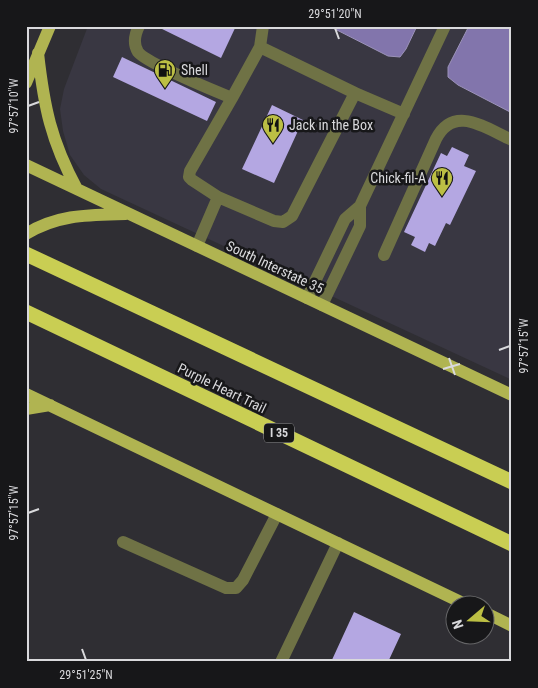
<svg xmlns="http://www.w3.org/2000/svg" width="538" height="688" font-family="'Roboto Condensed',sans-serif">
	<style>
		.built { fill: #393742 }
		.water { fill: #8275ac; stroke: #9c93ba }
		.building { fill: #b4a7e2 }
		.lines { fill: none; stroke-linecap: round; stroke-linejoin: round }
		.minor { stroke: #6f7245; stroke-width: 12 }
		.major { stroke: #b0b451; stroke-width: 12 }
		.highway { stroke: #c9ce53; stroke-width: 15 }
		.ticks { fill: none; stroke: #d9d9dc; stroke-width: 2 }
		.labels { text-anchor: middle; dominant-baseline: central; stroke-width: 5; stroke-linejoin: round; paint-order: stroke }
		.shield { fill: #171719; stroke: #9f9fa2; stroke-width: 1 }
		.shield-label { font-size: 12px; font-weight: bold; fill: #d9d9dc }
		.poi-label { font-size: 14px; fill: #d9d9dc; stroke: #171719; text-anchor: start }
		.street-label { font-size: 14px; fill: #d9d9dc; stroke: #171719 }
		.neatline { fill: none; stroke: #d9d9dc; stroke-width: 2 }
		.ticks-label { font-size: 12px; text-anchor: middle; fill: #d9d9dc }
	</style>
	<rect width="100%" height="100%" fill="#2f2e33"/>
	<!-- built -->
	<path class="built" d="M88,26H329L388,56L406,49L417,26H469L448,67V77L458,85L512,113V380L101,189L84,175L70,155L63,131L60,109L64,89Z"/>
	<!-- water -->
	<path class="water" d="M329,26H417L406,49L400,57L388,56Z
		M469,26H512V113L458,85L448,77V67Z"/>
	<!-- building -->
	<path class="building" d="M156,26H236L221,58Z
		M122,57L216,102L207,121L113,77Z
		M272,105L303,120L274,183L242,169Z
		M452,147L469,155L464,166L476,171L450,225L446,223L435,246L429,243L425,252L411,245L415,237L404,232L441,153L447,156Z
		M354,612L401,634L388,662H331Z"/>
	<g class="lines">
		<!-- minor -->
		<path class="minor" d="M139,26C135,34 133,44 138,52C146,63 215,91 232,98L190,171L189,177L192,180L218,197
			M263,26L260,47L355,93
			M232,98L260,47
			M197,246L218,197L274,221L283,222L292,216L355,93L404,114
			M384,255L436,139C454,104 485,128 512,140
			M307,298L345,219L360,206L445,26
			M322,305L360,226V206
			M123,542L226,588H236L243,580L277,514
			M281,662L338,543"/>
		<!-- major -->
		<path class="major" d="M38,53C44,107 51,141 77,189
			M26,83L50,26
			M26,165L512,395
			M26,234C58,214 90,215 126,214
			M26,394L469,606
			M26,409L50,405
			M486,613L512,626"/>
		<!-- highway -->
		<path class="highway" d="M26,254L512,482
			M26,312L512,544"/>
	</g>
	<!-- ticks -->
	<path class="ticks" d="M335,28L339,39M28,106L39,102M499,350L510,346M449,358L455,375M443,369L460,364M28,513L39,509M82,649L86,660"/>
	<!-- icons -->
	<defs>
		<g id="fuel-pin" transform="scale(1.125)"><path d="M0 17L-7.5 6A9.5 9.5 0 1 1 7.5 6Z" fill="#bcbf44" stroke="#171719"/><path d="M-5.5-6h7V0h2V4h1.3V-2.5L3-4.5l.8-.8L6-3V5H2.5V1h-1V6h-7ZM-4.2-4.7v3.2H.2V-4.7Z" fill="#111"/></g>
		<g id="restaurant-pin" transform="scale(1.125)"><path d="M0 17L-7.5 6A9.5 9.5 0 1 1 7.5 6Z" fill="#bcbf44" stroke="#171719"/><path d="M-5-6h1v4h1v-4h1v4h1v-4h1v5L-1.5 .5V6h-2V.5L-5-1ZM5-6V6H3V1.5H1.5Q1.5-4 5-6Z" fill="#111"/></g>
	</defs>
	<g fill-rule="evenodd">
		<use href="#fuel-pin" x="165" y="70"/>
		<use href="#restaurant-pin" x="273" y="125"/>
		<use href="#restaurant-pin" x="442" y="178"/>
	</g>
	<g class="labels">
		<!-- shield labels -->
		<rect class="shield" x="264" y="423.5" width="30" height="19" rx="4"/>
		<g class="shield-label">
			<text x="279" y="433">I 35</text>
		</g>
		<!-- poi labels -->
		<g class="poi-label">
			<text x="181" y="70">Shell</text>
			<text x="289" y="125">Jack in the Box</text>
			<text x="426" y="178" text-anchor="end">Chick-fil-A</text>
		</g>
		<!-- street labels -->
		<g class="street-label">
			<text transform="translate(275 267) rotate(25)">South Interstate 35</text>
			<text transform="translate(222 388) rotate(26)">Purple Heart Trail</text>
		</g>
	</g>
	<!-- border -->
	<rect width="538" height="688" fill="none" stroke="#171719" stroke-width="55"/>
	<!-- north arrow -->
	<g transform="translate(470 620) rotate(251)"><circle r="24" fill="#171719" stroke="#656567"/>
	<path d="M0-4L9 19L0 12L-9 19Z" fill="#bcbf44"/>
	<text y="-8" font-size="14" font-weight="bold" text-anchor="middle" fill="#d9d9dc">N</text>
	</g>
	<rect x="28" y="28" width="482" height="632" class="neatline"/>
	<g class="ticks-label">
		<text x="335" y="18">29°51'20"N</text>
		<text transform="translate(14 106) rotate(-90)" y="4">97°57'10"W</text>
		<text transform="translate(524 346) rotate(-90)" y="4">97°57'15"W</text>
		<text transform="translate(14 513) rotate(-90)" y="4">97°57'15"W</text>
		<text x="86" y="679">29°51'25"N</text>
	</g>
</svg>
